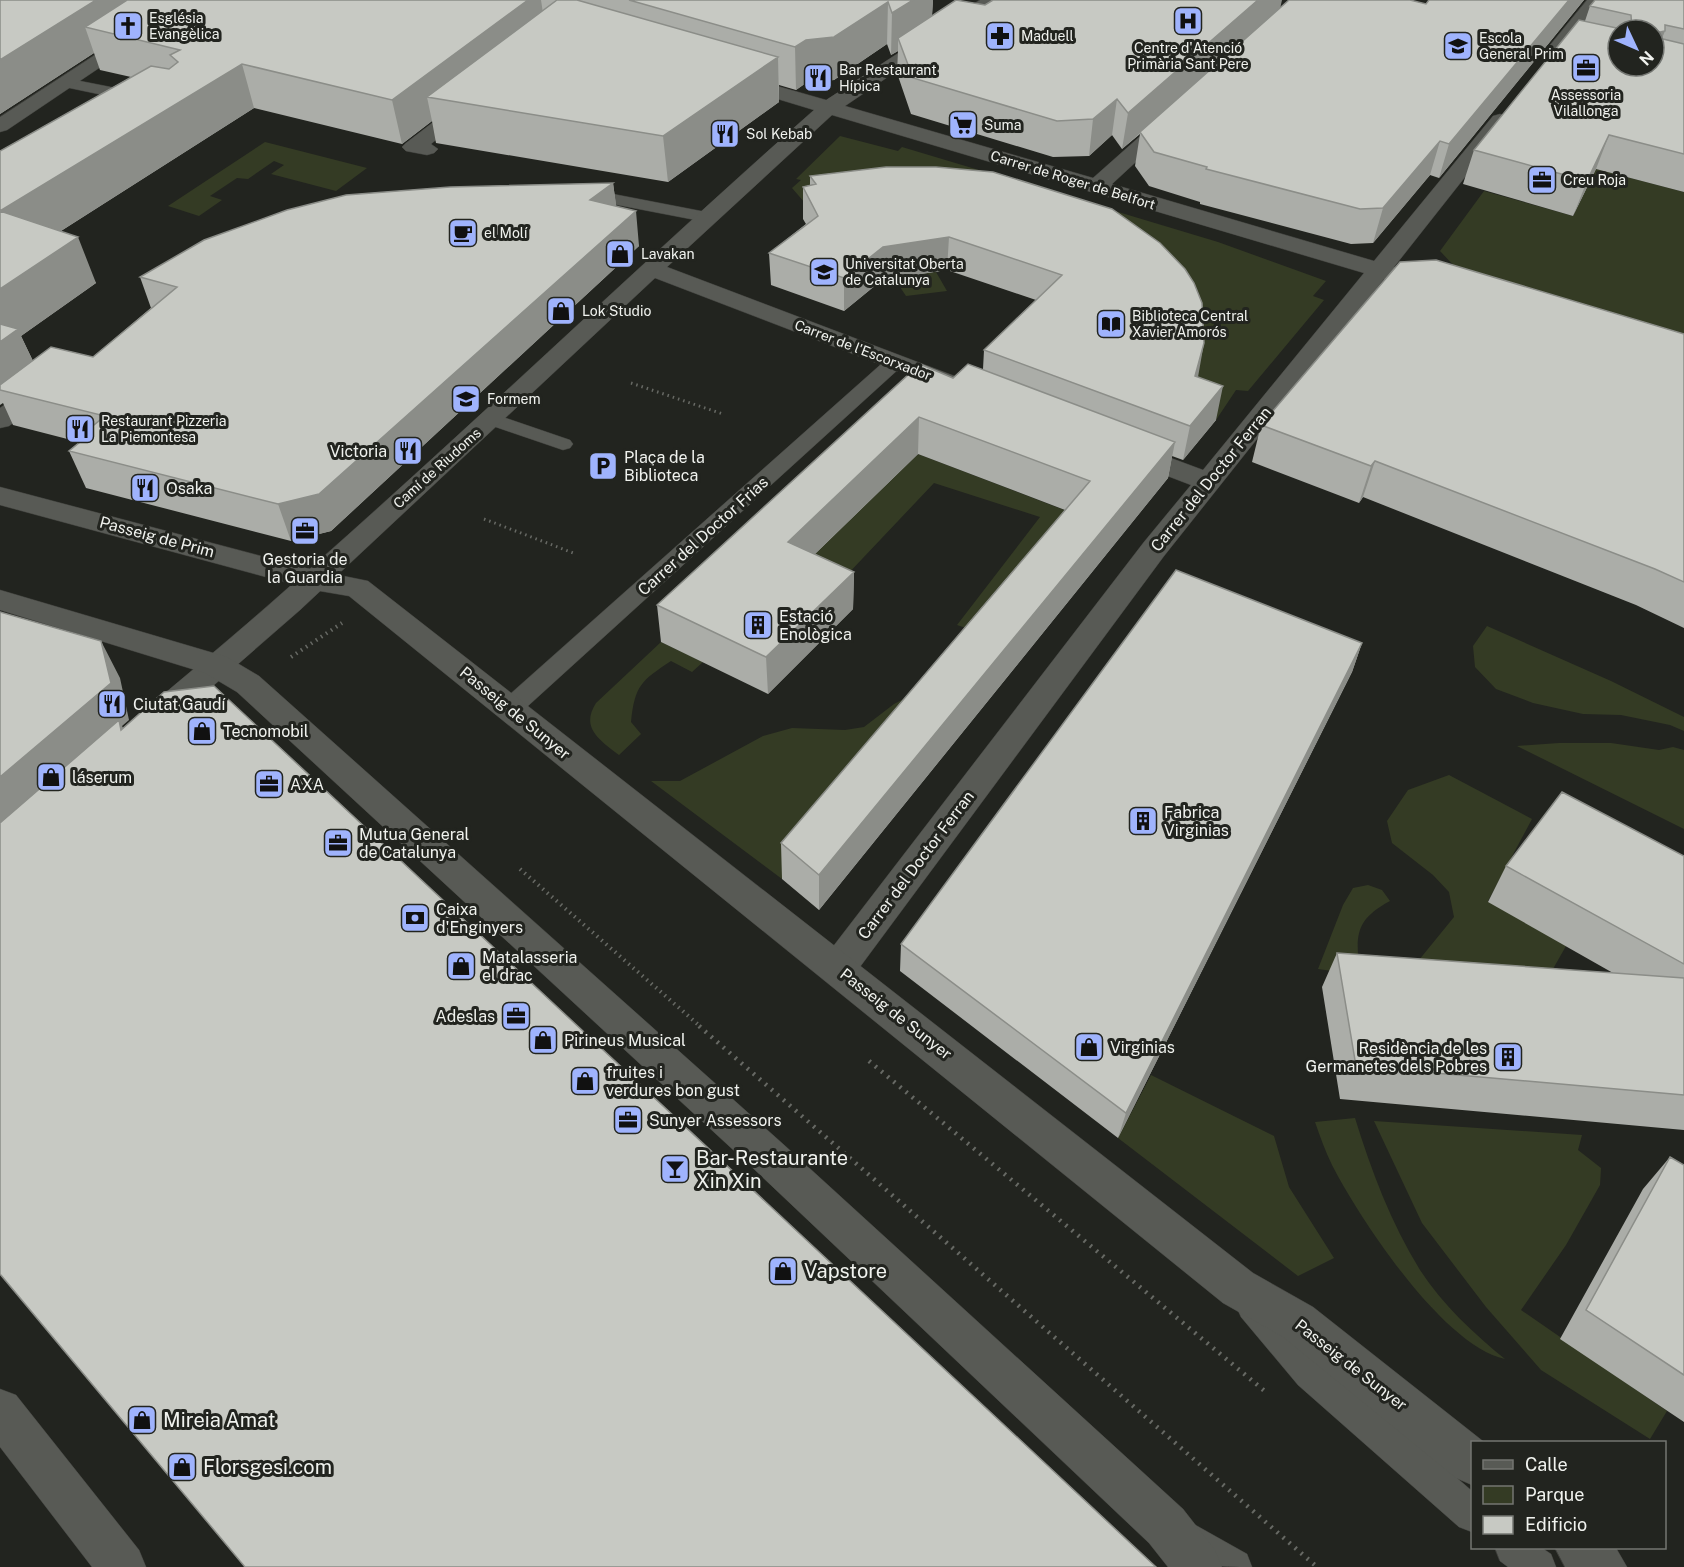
<svg xmlns="http://www.w3.org/2000/svg" width="1684" height="1567" font-family="'Public Sans',sans-serif">
	<style>
		.green { fill: #343b24 }
		.lines { fill: none; stroke-linecap: round; stroke-linejoin: round }
		.service-casing { stroke: #3e3f3b; stroke-width: 1 }
		.pedestrian-casing { stroke: #3e3f3b; stroke-width: 1 }
		.minor-casing { stroke: #3e3f3b; stroke-width: 1 }
		.tertiary-casing { stroke: #3e3f3b; stroke-width: 1 }
		.path-far2 { stroke: #676964; stroke-width: 3; stroke-dasharray: 1.5 4; stroke-linecap: butt }
		.path-far1 { stroke: #676964; stroke-width: 4; stroke-dasharray: 1.5 4.5; stroke-linecap: butt }
		.path { stroke: #676964; stroke-width: 4.5; stroke-dasharray: 2 6; stroke-linecap: butt }
		.service { fill: #585a55; fill-rule: evenodd }
		.pedestrian { fill: #585a55; fill-rule: evenodd }
		.minor { fill: #585a55; fill-rule: evenodd }
		.tertiary { fill: #585a55; fill-rule: evenodd }
		.wall { fill: #abada8; fill-rule: evenodd }
		.shaded-wall { fill: #8b8d88 }
		.building { fill: #c7c9c3; stroke: #8b8d88; stroke-width: 1.5 }
		.labels { text-anchor: middle; dominant-baseline: central; stroke-width: 6; stroke-linejoin: round; paint-order: stroke }
		.far-poi-label { font-size: 14px; fill: #f0f2ee; stroke: #22241f; text-anchor: start }
		.far-street-label { font-size: 14px; fill: #f0f2ee; stroke: #22241f }
		.poi-label { font-size: 16px; fill: #f0f2ee; stroke: #22241f; text-anchor: start }
		.street-label { font-size: 16px; fill: #f0f2ee; stroke: #22241f }
		.near-poi-label { font-size: 20px; fill: #f0f2ee; stroke: #22241f; text-anchor: start }
	</style>
	<rect width="100%" height="100%" fill="#22241f"/>
	<!-- green -->
	<path class="green" d="M840,136L898,151L902,147L1218,242L1326,281L1313,296L1324,300L1248,391L1236,390L1216,420L1185,408C1195,396 1198,378 1199,362L811,210L792,188L801,180L796,179Z
		M265,142L367,168L336,191L271,174L284,165L274,161L248,179L237,178L210,196L222,200L199,216L168,206Z
		M1596,169L1684,192V337L1456,268L1440,251L1484,191L1573,216Z
		M936,272L947,291L906,296L894,278Z
		M918,454L1085,518L987,635L957,625L1040,517L934,483L827,596L789,579Z
		M1487,626L1611,681L1684,717V731L1670,725L1621,715L1583,714L1533,703L1496,689L1475,667L1473,646Z
		M661,642L703,662L692,672L671,661C641,681 635,685 631,722L641,734L619,755C600,740 580,728 596,703Z
		M921,690L934,698L782,879L651,781H680L763,736L792,728L845,730L864,727L894,704Z
		M1559,743H1611L1659,750L1673,747L1684,750V829L1517,746Z
		M1449,775L1532,819L1488,901L1566,946L1541,990L1410,971L1454,917L1449,892L1433,875L1392,843L1387,821L1408,790Z
		M1368,885L1382,890L1390,901C1353,921 1356,937 1360,975L1318,969L1343,905L1353,888Z
		M1151,1075L1274,1136L1289,1187L1334,1258L1298,1276L1118,1138Z
		M1355,1118C1371,1170 1391,1223 1420,1270C1442,1304 1474,1334 1505,1359C1443,1346 1360,1219 1332,1165C1325,1151 1320,1136 1315,1122Z
		M1374,1121L1582,1135L1578,1150L1601,1168L1600,1185L1566,1245L1521,1310L1667,1411L1650,1439L1541,1370L1486,1307L1422,1223Z"/>
	<g class="lines">
		<!-- service casing -->
		<g class="service-casing">
			<path id="service" d="M65,78L141,93L149,98L141,103L60,86L57,83Z
				M582,188L706,212L712,213L715,217L712,221L706,222L576,197L574,193L576,189Z
				M895,356L902,358L905,362L902,366L518,715L509,718L500,715L497,709L500,703L888,358Z
				M491,413L570,440L573,444L570,448L563,450L484,423L481,419L484,415Z
				M1253,1290L1265,1295L1322,1361L1472,1491V1532L1459,1527L1298,1385L1241,1317L1236,1306L1241,1295Z
				M1190,1522L1247,1554L1252,1567C1221,1567 1186,1567 1172,1540L1177,1527Z
				M1495,1548H1542L1551,1554L1556,1567H1508L1500,1561Z"/>
		</g>
		<!-- pedestrian casing -->
		<g class="pedestrian-casing">
			<path id="pedestrian" d="M43,380L52,383L56,388L52,393L9,426L0,428V408L34,383Z"/>
		</g>
		<!-- minor casing -->
		<g class="minor-casing">
			<path id="minor" d="M179,0H200L7,130L0,132V117Z
				M980,0H1001L845,106L1093,178L1164,115L1171,113L1178,115L1181,119L1178,123L1112,184L1374,261L1493,116L1500,114L1507,116L1510,120L1394,267L1442,281L1446,286L1442,291L1434,293L1384,279L1164,556L851,979L838,983L825,979L820,968L825,957L1144,542L1191,485L1118,457L1114,451L1118,445L1127,443L1136,445L1203,470L1364,273L832,115L667,267L965,380L969,385L965,390L956,393L947,390L655,278L300,610L167,726L156,730L145,726L140,718L145,710C190,672 236,634 280,595C461,437 634,269 814,110L728,84L725,80L728,76H742L826,100Z
				M1587,0H1606L1560,58H1546L1543,54L1546,50Z
				M469,98L476,100L479,104L431,144L438,149L434,153L427,155L406,151L402,147L406,143L462,100Z
				M0,1389L16,1395L139,1550L146,1567H92L0,1447Z"/>
		</g>
		<!-- tertiary casing -->
		<g class="tertiary-casing">
			<path id="tertiary" d="M0,487L314,570L368,581L1253,1273L1313,1307L1484,1442H1472V1485L1456,1478L1283,1337L1223,1303L349,596L314,590L0,505Z
				M0,590L227,657L259,676L783,1144L1183,1509L1215,1550L1222,1567H1168L1149,1543L755,1170L237,692L205,673L0,610Z
				M1555,1548H1616L1627,1567H1565Z"/>
		</g>
		<!-- path-far2 -->
		<path class="path-far2" d="M631,383L723,414
			M484,519L576,554"/>
		<!-- path-far1 -->
		<path class="path-far1" d="M291,657L342,623
			M520,869L701,1027"/>
		<!-- path -->
		<path class="path" d="M699,1026L1317,1567
			M869,1061L1267,1393"/>
		<!-- service -->
		<use href="#service" class="service"/>
		<!-- pedestrian -->
		<use href="#pedestrian" class="pedestrian"/>
		<!-- minor -->
		<use href="#minor" class="minor"/>
		<!-- tertiary -->
		<use href="#tertiary" class="tertiary"/>
	</g>
	<!-- wall -->
	<path class="wall" d="M0,0H933L932,16L985,5L1281,7L1584,0L1439,178L1430,175L1373,243L1351,244L1200,204V202L1149,186L1135,166L1140,134L1122,149L1112,135L1089,156L1053,157L911,114L897,73L898,51L891,55L887,44L834,80L806,83L796,90L779,85V102L668,182L436,143L432,121L402,144L254,108L61,231L96,283L21,336L33,361L93,357L151,308L140,277L613,183L616,206L639,246L331,531L291,541L86,488L69,451L79,442L13,425L3,403L0,405V151L131,77L100,70L94,53L0,114Z
		M1684,0V192L1596,169L1573,216L1463,184L1474,150L1585,21L1590,6ZM1618,30H1654L1618,66Z
		M936,167L1198,377L1216,420L1183,460L1172,456L1168,478L819,910L782,879L781,843L1065,510L918,454L815,554L854,572L853,609L768,694L661,642L657,605L953,378L983,369L984,350L1036,300L947,270L882,280L844,311L771,285L769,253L806,224L803,219V187L810,185V176Z
		M1684,334V628L1636,605L1363,497L1359,503L1252,462L1261,425Z
		M1362,643L1352,672L1118,1138L900,971L901,944Z
		M1684,856V1130L1340,1099L1322,987L1337,953L1613,973L1488,902L1506,866Z
		M1670,1157L1684,1165V1422L1560,1339L1643,1189Z"/>
	<!-- shaded-wall -->
	<path class="shaded-wall" d="M96,0H176L85,27L94,53L0,114V60Z
		M528,0H541L546,33L427,97L432,121L402,144L392,100Z
		M913,0H933L931,29L898,38V51L891,55L892,13Z
		M1258,0H1282L1280,9L1122,149L1128,113Z
		M1569,0H1584L1439,178L1449,144Z
		M888,2L887,44L834,80L806,83L796,90L795,47L806,40Z
		M1665,31L1654,58L1655,33Z
		M778,57L779,102L668,182L663,136Z
		M242,64L254,108L20,257L0,211Z
		M1117,99L1112,135L1089,156L1093,119Z
		M1609,135L1596,169L1573,216L1587,181Z
		M1440,141L1430,175L1373,243L1383,208Z
		M613,183L618,218L590,200Z
		M636,211L639,246L331,531L291,541L278,504Z
		M78,237L96,283L21,336L40,376L0,390V289Z
		M949,237L947,270L882,280L844,311V278L883,247Z
		M1204,343L1198,377L1195,376Z
		M1223,386L1216,420L1183,460L1190,426Z
		M919,417L918,454L789,579L788,542Z
		M1175,442L1168,478L819,910V875Z
		M1375,461L1363,497L1359,503L1371,466Z
		M854,572L853,609L768,694L766,657Z
		M101,641L120,678L129,720L122,726L138,756L0,833V777Z
		M1362,643L1352,672L1118,1138L1126,1113Z"/>
	<!-- building -->
	<path class="building" d="M0,0H96L0,60Z
		M127,0H528L392,100L242,64L0,211V151L151,66L169,69L178,62L170,55L180,50L85,27Z
		M557,0H577L778,57L663,136L427,97Z
		M629,0H913L892,13L888,2L834,37L806,40L795,47Z
		M956,0L985,5L993,0H1258L1128,113L1117,99L1093,119L1057,121L913,78L898,38Z
		M1289,0H1410L1426,4L1429,0H1569L1449,144L1440,141L1383,208L1360,209L1206,169L1207,167L1154,152L1140,132Z
		M1595,0H1684V29L1665,25V31L1655,33L1659,38L1684,44V154L1609,135L1587,181L1474,150L1579,20L1626,30H1618V66H1654V30H1632L1631,15L1590,6Z
		M886,167H936L993,172L1112,209L1160,243L1185,269L1194,283L1202,303L1204,343L1195,376L1223,386L1190,426L984,350L1062,275L949,237L883,247L844,278L769,253L818,216L803,187L816,184L810,176Z
		M613,183L590,200L636,211L319,494L278,504L69,451L85,438L79,437L105,416L0,390V385L51,347L93,357L177,287L140,277L204,240L287,210L346,195L450,187Z
		M0,211L78,237L0,289Z
		M1436,260L1684,334V582L1655,569L1375,461L1371,466L1261,425L1400,262Z
		M0,324L18,329L0,342Z
		M920,364L953,378L968,364L1175,442L819,875L781,843L1090,481L919,417L788,542L854,572L766,657L657,605Z
		M1176,570L1362,643L1126,1113L901,944Z
		M0,612L101,641L111,683L0,777Z
		M214,686L1156,1567H245L0,1274V823L119,720L121,730L164,692Z
		M1562,792L1684,856V964L1506,866Z
		M1337,953L1684,978V1095L1356,1066Z
		M1670,1157L1684,1165V1375L1586,1310Z"/>
	<!-- icons -->
	<defs>
		<g id="hospital-square" transform="scale(1.5)"><rect x="-9" y="-9" width="18" height="18" rx="4" fill="#9fb3fd" stroke="#22241f"/><path d="M-5-5h3v3.5h4V-5h3V5h-3V1.5h-4V5h-3Z" fill="#111"/></g>
		<g id="church-square" transform="scale(1.5)"><rect x="-9" y="-9" width="18" height="18" rx="4" fill="#9fb3fd" stroke="#22241f"/><path d="M-1.2-6h2.4v3.5h3.3v2.4h-3.3V6h-2.4V-.1h-3.3v-2.4h3.3Z" fill="#111"/></g>
		<g id="pharmacy-square" transform="scale(1.5)"><rect x="-9" y="-9" width="18" height="18" rx="4" fill="#9fb3fd" stroke="#22241f"/><path d="M-2-6h4v4h4v4h-4v4h-4v-4h-4v-4h4Z" fill="#111"/></g>
		<g id="school-square" transform="scale(1.5)"><rect x="-9" y="-9" width="18" height="18" rx="4" fill="#9fb3fd" stroke="#22241f"/><path d="M0-5L7-2L0 1L-7-2ZM-4 1L0 2.5L4 1V4Q0 6-4 4Z" fill="#111"/></g>
		<g id="office-square" transform="scale(1.5)"><rect x="-9" y="-9" width="18" height="18" rx="4" fill="#9fb3fd" stroke="#22241f"/><path d="M-6-3h4V-5.5h4V-3h4V5H-6ZM-1-4.5V-3h2v-1.5ZM-6 0V1H6V0Z" fill="#111"/></g>
		<g id="restaurant-square" transform="scale(1.5)"><rect x="-9" y="-9" width="18" height="18" rx="4" fill="#9fb3fd" stroke="#22241f"/><path d="M-5-6h1v4h1v-4h1v4h1v-4h1v5L-1.5 .5V6h-2V.5L-5-1ZM5-6V6H3V1.5H1.5Q1.5-4 5-6Z" fill="#111"/></g>
		<g id="supermarket-square" transform="scale(1.5)"><rect x="-9" y="-9" width="18" height="18" rx="4" fill="#9fb3fd" stroke="#22241f"/><path d="M-6-5.5h2.5l.6 2H6L4.5 2H-2.5L-4.4-4H-6ZM-1.5 3.2a1.3 1.3 0 1 0 .1 0ZM3 3.2a1.3 1.3 0 1 0 .1 0Z" fill="#111"/></g>
		<g id="cafe-square" transform="scale(1.5)"><rect x="-9" y="-9" width="18" height="18" rx="4" fill="#9fb3fd" stroke="#22241f"/><path d="M-5.5-4.5H6V0H3Q3 3.5 0 3.5H-2.5Q-5.5 3.5-5.5 0ZM3-3.2v2h1.7v-2ZM-6 4.5H4V6H-6Z" fill="#111"/></g>
		<g id="shop-square" transform="scale(1.5)"><rect x="-9" y="-9" width="18" height="18" rx="4" fill="#9fb3fd" stroke="#22241f"/><path d="M-5-2.5h2.3a2.7 3.5 0 0 1 5.4 0H5L5.5 6h-11ZM-1.5-2.5h3a1.5 2.3 0 0 0-3 0Z" fill="#111"/></g>
		<g id="university-square" transform="scale(1.5)"><rect x="-9" y="-9" width="18" height="18" rx="4" fill="#9fb3fd" stroke="#22241f"/><path d="M0-5L7-2L0 1L-7-2ZM-4 1L0 2.5L4 1V4Q0 6-4 4Z" fill="#111"/></g>
		<g id="library-square" transform="scale(1.5)"><rect x="-9" y="-9" width="18" height="18" rx="4" fill="#9fb3fd" stroke="#22241f"/><path d="M-6-4Q-3-5.5-.7-3.5V5Q-3 3-6 4ZM6-4Q3-5.5 .7-3.5V5Q3 3 6 4Z" fill="#111"/></g>
		<g id="parking-square" transform="scale(1.5)"><rect x="-9" y="-9" width="18" height="18" rx="4" fill="#9fb3fd" stroke="#22241f"/><path d="M-3.5-5.5H1a3.5 3.5 0 0 1 0 7H-1V5.5H-3.5ZM-1-3.4V-.6H.8a1.4 1.4 0 0 0 0-2.8Z" fill="#111"/></g>
		<g id="building-square" transform="scale(1.5)"><rect x="-9" y="-9" width="18" height="18" rx="4" fill="#9fb3fd" stroke="#22241f"/><path d="M-4-6H4V6H1V3H-1V6H-4ZM-2.5-4.3h1.7v1.8h-1.7ZM.8-4.3h1.7v1.8H.8ZM-2.5-1h1.7V.8h-1.7ZM.8-1h1.7V.8H.8Z" fill="#111"/></g>
		<g id="bank-square" transform="scale(1.5)"><rect x="-9" y="-9" width="18" height="18" rx="4" fill="#9fb3fd" stroke="#22241f"/><path d="M-6-4H6V4H-6ZM0-2.3a2.3 2.3 0 1 0 0 4.6a2.3 2.3 0 1 0 0-4.6Z" fill="#111"/></g>
		<g id="bar-square" transform="scale(1.5)"><rect x="-9" y="-9" width="18" height="18" rx="4" fill="#9fb3fd" stroke="#22241f"/><path d="M-6-5H6L.8 .8V4.5H3.5V6h-7V4.5H-.8V.8Z" fill="#111"/></g>
	</defs>
	<g fill-rule="evenodd">
		<use href="#hospital-square" x="1188" y="21"/>
		<use href="#church-square" x="128" y="26"/>
		<use href="#pharmacy-square" x="1000" y="36"/>
		<use href="#school-square" x="1458" y="46"/>
		<use href="#office-square" x="1586" y="68"/>
		<use href="#restaurant-square" x="818" y="78"/>
		<use href="#supermarket-square" x="963" y="125"/>
		<use href="#restaurant-square" x="725" y="134"/>
		<use href="#office-square" x="1542" y="180"/>
		<use href="#cafe-square" x="463" y="233"/>
		<use href="#shop-square" x="620" y="254"/>
		<use href="#university-square" x="824" y="272"/>
		<use href="#shop-square" x="561" y="311"/>
		<use href="#library-square" x="1111" y="324"/>
		<use href="#university-square" x="466" y="399"/>
		<use href="#restaurant-square" x="80" y="429"/>
		<use href="#restaurant-square" x="408" y="451"/>
		<use href="#parking-square" x="603" y="466"/>
		<use href="#restaurant-square" x="145" y="488"/>
		<use href="#office-square" x="305" y="531"/>
		<use href="#building-square" x="758" y="625"/>
		<use href="#restaurant-square" x="112" y="704"/>
		<use href="#shop-square" x="202" y="731"/>
		<use href="#shop-square" x="51" y="777"/>
		<use href="#office-square" x="269" y="784"/>
		<use href="#building-square" x="1143" y="821"/>
		<use href="#office-square" x="338" y="843"/>
		<use href="#bank-square" x="415" y="918"/>
		<use href="#shop-square" x="461" y="966"/>
		<use href="#office-square" x="516" y="1016"/>
		<use href="#shop-square" x="543" y="1040"/>
		<use href="#shop-square" x="1089" y="1047"/>
		<use href="#building-square" x="1508" y="1057"/>
		<use href="#shop-square" x="585" y="1081"/>
		<use href="#office-square" x="628" y="1120"/>
		<use href="#bar-square" x="675" y="1169"/>
		<use href="#shop-square" x="783" y="1271"/>
		<use href="#shop-square" x="142" y="1420"/>
		<use href="#shop-square" x="182" y="1467"/>
	</g>
	<g class="labels">
		<!-- far-poi labels -->
		<g class="far-poi-label">
			<text x="149" y="18">Església<tspan x="149" dy="16">Evangèlica</tspan></text>
			<text x="1021" y="36">Maduell</text>
			<text x="1479" y="38">Escola<tspan x="1479" dy="16">General Prim</tspan></text>
			<text x="1188" y="48" text-anchor="middle">Centre d'Atenció<tspan x="1188" dy="16">Primària Sant Pere</tspan></text>
			<text x="839" y="70">Bar Restaurant<tspan x="839" dy="16">Hípica</tspan></text>
			<text x="1586" y="95" text-anchor="middle">Assessoria<tspan x="1586" dy="16">Vilallonga</tspan></text>
			<text x="984" y="125">Suma</text>
			<text x="746" y="134">Sol Kebab</text>
			<text x="1563" y="180">Creu Roja</text>
			<text x="484" y="233">el Molí</text>
			<text x="641" y="254">Lavakan</text>
			<text x="845" y="264">Universitat Oberta<tspan x="845" dy="16">de Catalunya</tspan></text>
			<text x="582" y="311">Lok Studio</text>
			<text x="1132" y="316">Biblioteca Central<tspan x="1132" dy="16">Xavier Amorós</tspan></text>
			<text x="487" y="399">Formem</text>
			<text x="101" y="421">Restaurant Pizzeria<tspan x="101" dy="16">La Piemontesa</tspan></text>
		</g>
		<!-- far-street labels -->
		<g class="far-street-label">
			<text transform="translate(1073 180) rotate(17)">Carrer de Roger de Belfort</text>
			<text transform="translate(863 350) rotate(21)">Carrer de l'Escorxador</text>
			<text transform="translate(437 468) rotate(-42)">Camí de Riudoms</text>
		</g>
		<!-- poi labels -->
		<g class="poi-label">
			<text x="387" y="451" text-anchor="end">Victoria</text>
			<text x="624" y="457">Plaça de la<tspan x="624" dy="18">Biblioteca</tspan></text>
			<text x="166" y="488">Osaka</text>
			<text x="305" y="559" text-anchor="middle">Gestoria de<tspan x="305" dy="18">la Guardia</tspan></text>
			<text x="779" y="616">Estació<tspan x="779" dy="18">Enològica</tspan></text>
			<text x="133" y="704">Ciutat Gaudí</text>
			<text x="223" y="731">Tecnomobil</text>
			<text x="72" y="777">láserum</text>
			<text x="290" y="784">AXA</text>
			<text x="1164" y="812">Fabrica<tspan x="1164" dy="18">Virginias</tspan></text>
			<text x="359" y="834">Mutua General<tspan x="359" dy="18">de Catalunya</tspan></text>
			<text x="436" y="909">Caixa<tspan x="436" dy="18">d'Enginyers</tspan></text>
			<text x="482" y="957">Matalasseria<tspan x="482" dy="18">el drac</tspan></text>
			<text x="495" y="1016" text-anchor="end">Adeslas</text>
			<text x="564" y="1040">Pirineus Musical</text>
			<text x="1110" y="1047">Virginias</text>
			<text x="1487" y="1048" text-anchor="end">Residència de les<tspan x="1487" dy="18">Germanetes dels Pobres</tspan></text>
			<text x="606" y="1072">fruites i<tspan x="606" dy="18">verdures bon gust</tspan></text>
			<text x="649" y="1120">Sunyer Assessors</text>
		</g>
		<!-- street labels -->
		<g class="street-label">
			<text transform="translate(1211 479) rotate(-51)">Carrer del Doctor Ferran</text>
			<text transform="translate(703 536) rotate(-42)">Carrer del Doctor Frias</text>
			<text transform="translate(157 537) rotate(15)">Passeig de Prim</text>
			<text transform="translate(515 713) rotate(39)">Passeig de Sunyer</text>
			<text transform="translate(916 865) rotate(-53)">Carrer del Doctor Ferran</text>
			<text transform="translate(896 1014) rotate(38)">Passeig de Sunyer</text>
			<text transform="translate(1351 1365) rotate(38)">Passeig de Sunyer</text>
		</g>
		<!-- near-poi labels -->
		<g class="near-poi-label">
			<text x="696" y="1158">Bar-Restaurante<tspan x="696" dy="23">Xin Xin</tspan></text>
			<text x="804" y="1271">Vapstore</text>
			<text x="163" y="1420">Mireia Amat</text>
			<text x="203" y="1467">Florsgesi.com</text>
		</g>
	</g>
	<!-- legend -->
	<rect x="1471" y="1441" width="195" height="108" fill="#22241f" stroke="#747672" stroke-width="1.5"/>
	<rect x="1483" y="1460" width="30" height="9" fill="#585a55" stroke="#747672" stroke-width="1.5"/>
	<text x="1525" y="1471" font-size="18" fill="#f0f2ee">Calle</text>
	<rect x="1483" y="1486" width="30" height="18" fill="#343b24" stroke="#747672" stroke-width="1.5"/>
	<text x="1525" y="1501" font-size="18" fill="#f0f2ee">Parque</text>
	<rect x="1483" y="1516" width="30" height="18" fill="#c7c9c3" stroke="#747672" stroke-width="1.5"/>
	<text x="1525" y="1531" font-size="18" fill="#f0f2ee">Edificio</text>
	<!-- north arrow -->
	<g transform="translate(1636 48) rotate(134)"><circle r="28" fill="#22241f" stroke="#747672" stroke-width="1.5"/>
	<path d="M0-4.5L10 22L0 15L-10 22Z" fill="#9fb3fd"/>
	<text y="-9" font-size="16" font-weight="bold" text-anchor="middle" fill="#f0f2ee">N</text>
	</g>
</svg>
